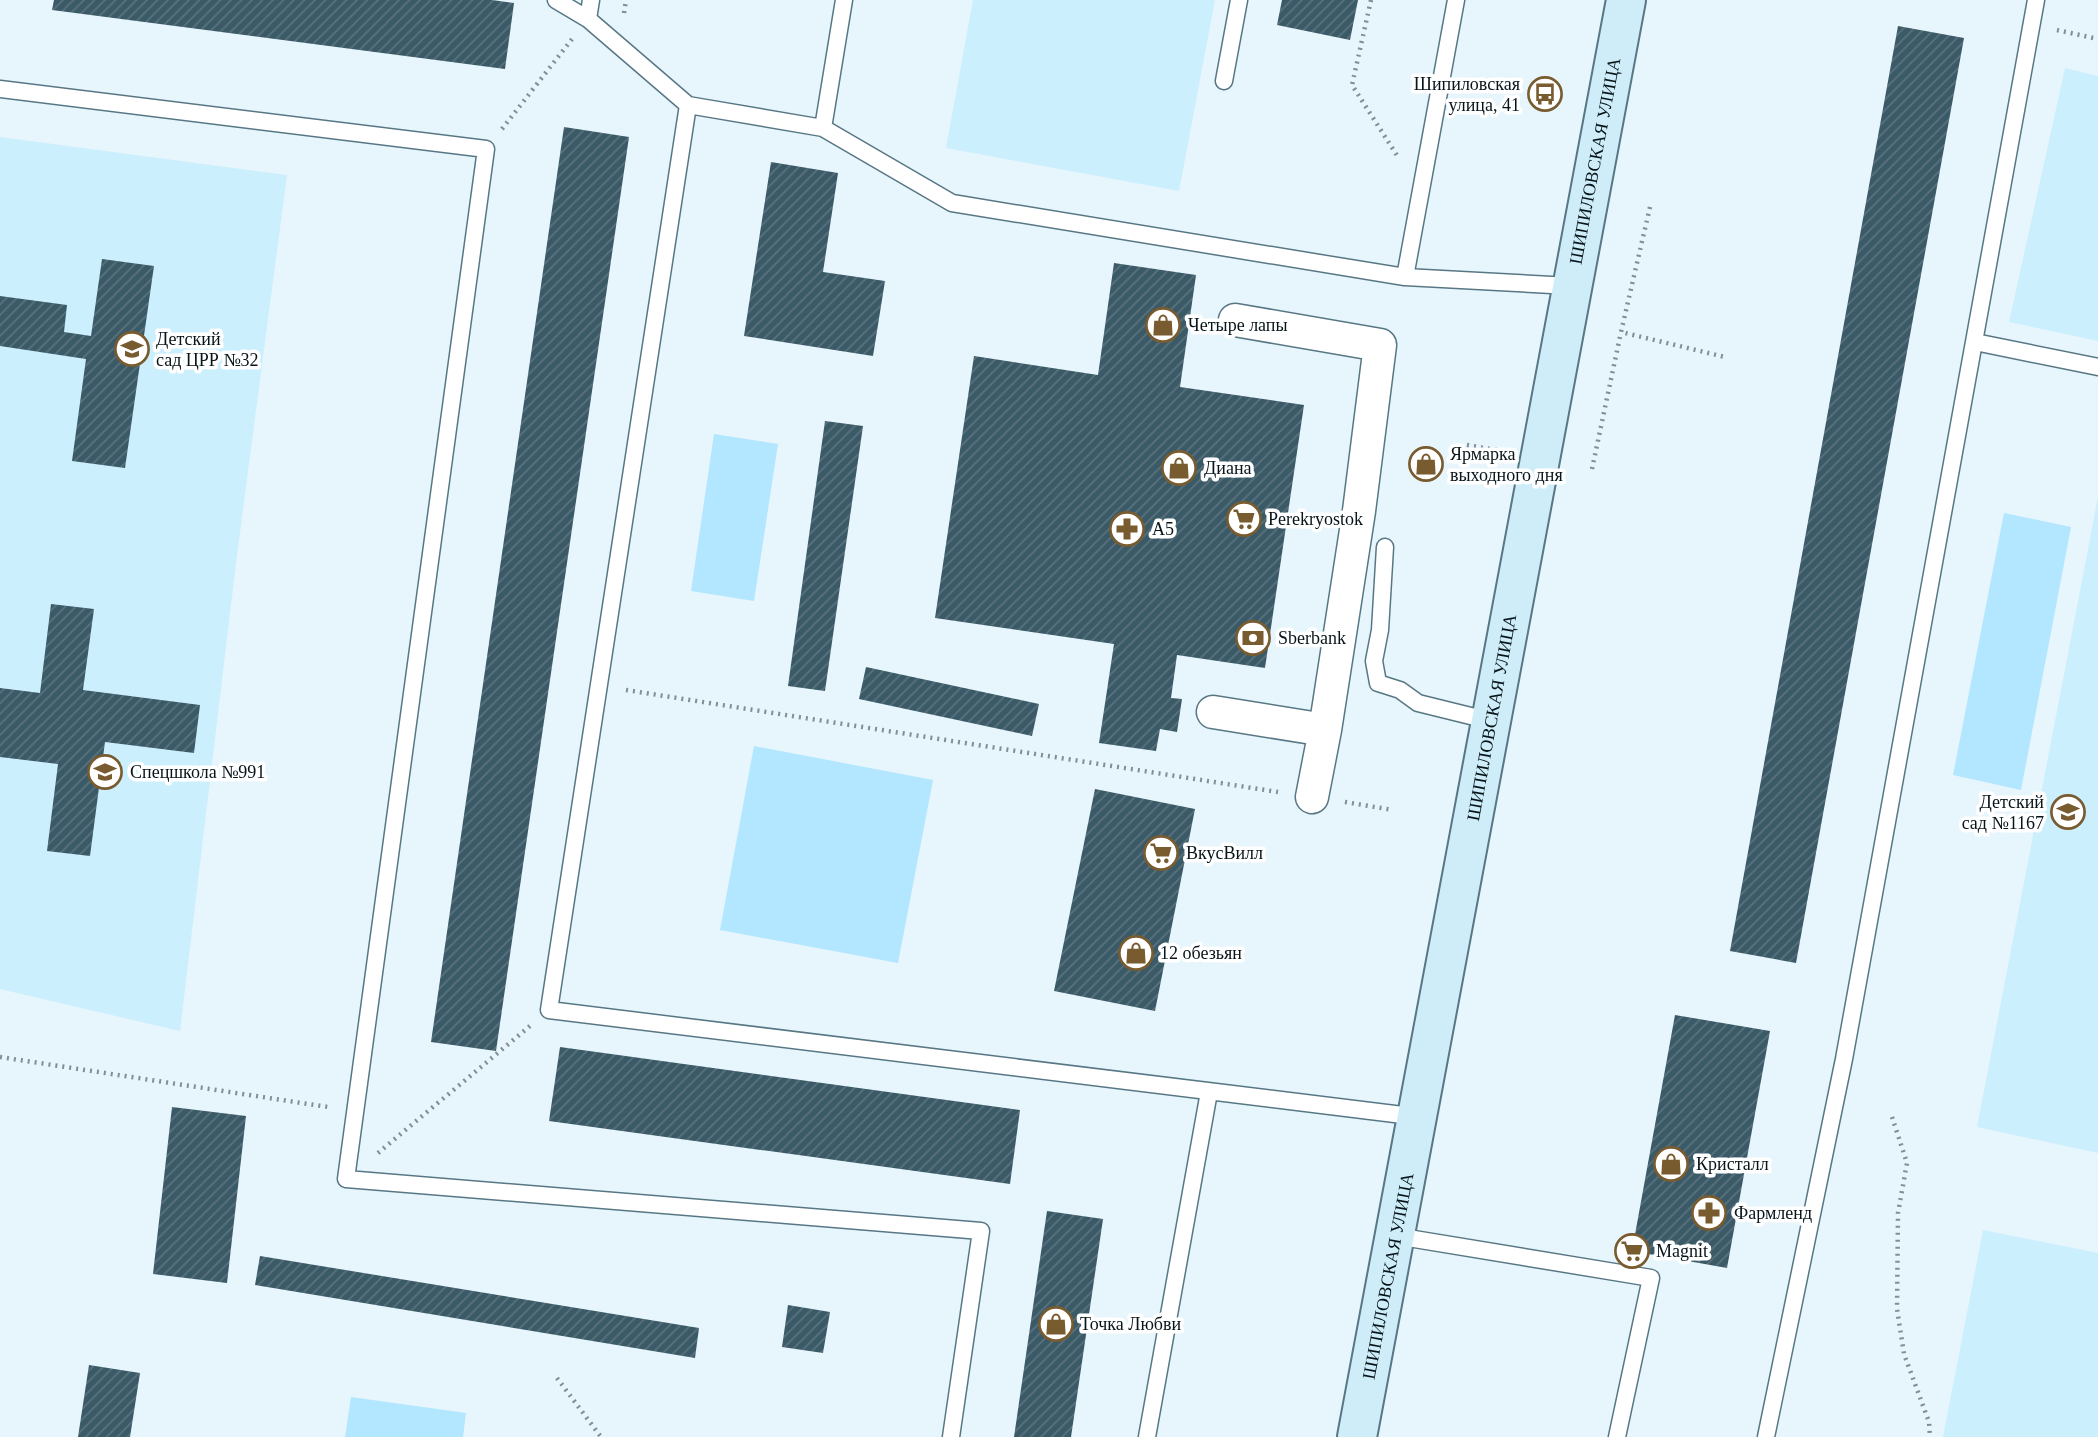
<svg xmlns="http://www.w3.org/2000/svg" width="2098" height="1437" font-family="Georgia,serif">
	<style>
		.built { fill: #cceffe }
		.park { fill: #b2e7ff }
		.building { fill: url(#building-hatch) }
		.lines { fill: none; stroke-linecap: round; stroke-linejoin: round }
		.lane-casing { stroke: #577785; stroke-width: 19 }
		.street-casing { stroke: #577785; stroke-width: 35 }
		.secondary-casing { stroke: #577785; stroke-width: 42 }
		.path { stroke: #818e94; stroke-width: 4.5; stroke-dasharray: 2 5; stroke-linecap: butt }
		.lane { stroke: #fff; stroke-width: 16 }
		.street { stroke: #fff; stroke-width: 32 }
		.secondary { stroke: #ceedf9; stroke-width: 38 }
		.labels { text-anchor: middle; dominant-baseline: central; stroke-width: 7; stroke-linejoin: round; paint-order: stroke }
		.poi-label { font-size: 18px; fill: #071419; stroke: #fff; text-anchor: start }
		.street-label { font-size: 18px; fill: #071419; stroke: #fff }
	</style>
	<defs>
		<pattern id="building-hatch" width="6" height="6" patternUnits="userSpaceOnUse" patternTransform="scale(1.75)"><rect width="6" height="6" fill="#3b5a67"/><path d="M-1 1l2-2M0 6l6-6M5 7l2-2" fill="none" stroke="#5a727c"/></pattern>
	</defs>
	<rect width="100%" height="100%" fill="#e7f5fc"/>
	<!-- built -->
	<path class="built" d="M973,0H1215L1179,191L946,148Z
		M2065,68L2098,76V341L2009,322Z
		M0,137L287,175L237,555L180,1031L0,989Z
		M2098,497V1153L1977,1127Z
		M1983,1230L2098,1253V1437H1943Z"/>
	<!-- park -->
	<path class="park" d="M714,434L778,444L754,601L691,591Z
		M2004,513L2071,527L2021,790L1953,775Z
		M754,746L933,780L898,963L720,930Z
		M351,1397L466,1413L463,1437H345Z"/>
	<!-- building -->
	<path class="building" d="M54,0H492L514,3L505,69L52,10Z
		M1282,0H1358L1350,40L1277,25Z
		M1898,26L1964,38L1796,963L1730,951Z
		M564,127L629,137L496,1051L431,1042Z
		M771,162L838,173L823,272L885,281L873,356L744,336Z
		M102,259L154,266L125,468L72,461L86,359L0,346V296L67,305L64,332L91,336Z
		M1114,263L1196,275L1180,387L1304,405L1265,668L1177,655L1171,698L1182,699L1177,732L1160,729L1156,751L1099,743L1114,644L935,618L974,356L1098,375Z
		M825,421L863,426L825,691L788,686Z
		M51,604L94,609L83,690L200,705L194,753L105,742L90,856L47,851L58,764L0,757V688L40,693Z
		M866,667L1039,704L1032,736L859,699Z
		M1095,789L1195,809L1155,1011L1054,991Z
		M1675,1015L1770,1031L1727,1268L1632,1251Z
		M560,1047L1020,1110L1010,1184L549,1121Z
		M172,1107L246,1116L227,1283L153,1274Z
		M1047,1211L1103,1219L1071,1437H1014Z
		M260,1256L699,1328L695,1358L255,1285Z
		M788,1305L830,1312L823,1353L782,1347Z
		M89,1365L140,1373L130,1437H78Z"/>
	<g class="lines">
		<!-- lane casing -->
		<g class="lane-casing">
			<path id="lane" d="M556,0L588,19
				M591,0L588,19L688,105L823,128L952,203L1405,277L1570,286
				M1224,81L1239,0
				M0,89L486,149L346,1179L981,1231L951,1437
				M688,105L549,1010L1419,1117
				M823,128L844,0
				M1405,277L1456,0
				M1975,342L2098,367
				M1385,547L1380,630L1374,661L1378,683L1400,690L1418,703L1491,721
				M1396,1236L1651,1278L1617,1437
				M1147,1437L1209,1092
				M1766,1437L1844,1059L2036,0"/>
		</g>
		<!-- street casing -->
		<g class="street-casing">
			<path id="street" d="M1213,712L1325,730L1359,511L1380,345L1235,320
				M1312,797L1325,730"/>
		</g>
		<!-- secondary casing -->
		<g class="secondary-casing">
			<g id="secondary">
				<path id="s1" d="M1357,1437C1451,959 1532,478 1626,0"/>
			</g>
		</g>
		<!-- path -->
		<path class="path" d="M1371,0L1352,85L1398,157
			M624,13L626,0
			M2057,30L2098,39
			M502,129L572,39
			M1650,207L1621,332L1725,357
			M1467,445L1502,451
			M1592,469L1621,332
			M626,690L1278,792
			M1345,802L1393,810
			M0,1057L328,1107
			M1892,1117L1907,1163L1898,1213L1897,1309L1904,1354L1929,1422L1930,1437
			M378,1153L530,1026
			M557,1378L601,1437"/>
		<!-- lane -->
		<use href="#lane" class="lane"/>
		<!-- street -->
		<use href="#street" class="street"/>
		<!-- secondary -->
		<use href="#secondary" class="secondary"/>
	</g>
	<!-- icons -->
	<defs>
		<g id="bus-ring" transform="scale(1.75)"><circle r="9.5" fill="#fff" stroke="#785b2f" stroke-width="1.5"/><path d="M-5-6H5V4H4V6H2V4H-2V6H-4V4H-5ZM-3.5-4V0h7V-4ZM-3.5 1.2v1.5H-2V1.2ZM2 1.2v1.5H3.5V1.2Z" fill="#785b2f"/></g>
		<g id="shop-ring" transform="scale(1.75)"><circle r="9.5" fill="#fff" stroke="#785b2f" stroke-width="1.5"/><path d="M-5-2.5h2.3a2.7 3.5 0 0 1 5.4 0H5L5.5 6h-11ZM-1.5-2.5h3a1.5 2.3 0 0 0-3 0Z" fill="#785b2f"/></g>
		<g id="school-ring" transform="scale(1.75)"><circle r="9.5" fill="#fff" stroke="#785b2f" stroke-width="1.5"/><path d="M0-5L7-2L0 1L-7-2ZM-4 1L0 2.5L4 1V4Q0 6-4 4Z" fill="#785b2f"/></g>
		<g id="supermarket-ring" transform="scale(1.75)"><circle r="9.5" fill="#fff" stroke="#785b2f" stroke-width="1.5"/><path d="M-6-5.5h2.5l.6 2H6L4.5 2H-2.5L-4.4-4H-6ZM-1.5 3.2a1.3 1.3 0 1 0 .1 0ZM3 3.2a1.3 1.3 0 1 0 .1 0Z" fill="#785b2f"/></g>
		<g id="pharmacy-ring" transform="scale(1.75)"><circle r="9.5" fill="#fff" stroke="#785b2f" stroke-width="1.5"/><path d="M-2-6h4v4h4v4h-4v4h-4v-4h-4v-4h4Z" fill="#785b2f"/></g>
		<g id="bank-ring" transform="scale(1.75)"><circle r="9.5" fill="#fff" stroke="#785b2f" stroke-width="1.5"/><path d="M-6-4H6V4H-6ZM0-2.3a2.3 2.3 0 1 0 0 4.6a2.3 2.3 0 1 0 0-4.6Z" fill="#785b2f"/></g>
	</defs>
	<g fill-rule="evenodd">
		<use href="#bus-ring" x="1545" y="94"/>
		<use href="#shop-ring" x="1163" y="325"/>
		<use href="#school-ring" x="132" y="349"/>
		<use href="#shop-ring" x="1426" y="464"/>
		<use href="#shop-ring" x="1179" y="468"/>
		<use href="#supermarket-ring" x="1244" y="519"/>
		<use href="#pharmacy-ring" x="1127" y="529"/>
		<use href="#bank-ring" x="1253" y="638"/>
		<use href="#school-ring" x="105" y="772"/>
		<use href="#school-ring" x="2068" y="812"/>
		<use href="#supermarket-ring" x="1161" y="853"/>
		<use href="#shop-ring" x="1136" y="953"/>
		<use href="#shop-ring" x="1671" y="1164"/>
		<use href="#pharmacy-ring" x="1709" y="1213"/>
		<use href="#supermarket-ring" x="1632" y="1251"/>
		<use href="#shop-ring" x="1056" y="1324"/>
	</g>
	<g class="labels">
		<!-- poi labels -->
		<g class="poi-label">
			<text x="1520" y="84" text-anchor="end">Шипиловская<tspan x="1520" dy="21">улица, 41</tspan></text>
			<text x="1188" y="325">Четыре лапы</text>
			<text x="156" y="339">Детский<tspan x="156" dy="21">сад ЦРР №32</tspan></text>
			<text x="1450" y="454">Ярмарка<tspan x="1450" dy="21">выходного дня</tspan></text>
			<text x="1204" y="468">Диана</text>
			<text x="1268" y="519">Perekryostok</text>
			<text x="1152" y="529">А5</text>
			<text x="1278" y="638">Sberbank</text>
			<text x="130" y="772">Спецшкола №991</text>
			<text x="2044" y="802" text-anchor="end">Детский<tspan x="2044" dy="21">сад №1167</tspan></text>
			<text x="1186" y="853">ВкусВилл</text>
			<text x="1160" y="953">12 обезьян</text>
			<text x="1696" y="1164">Кристалл</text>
			<text x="1734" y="1213">Фармленд</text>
			<text x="1656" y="1251">Magnit</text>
			<text x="1080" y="1324">Точка Любви</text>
		</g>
		<!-- street labels -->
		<g class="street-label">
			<text stroke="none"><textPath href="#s1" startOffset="1298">ШИПИЛОВСКАЯ УЛИЦА</textPath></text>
			<text stroke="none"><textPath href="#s1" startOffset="732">ШИПИЛОВСКАЯ УЛИЦА</textPath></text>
			<text stroke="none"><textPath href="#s1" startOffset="164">ШИПИЛОВСКАЯ УЛИЦА</textPath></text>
		</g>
	</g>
</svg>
